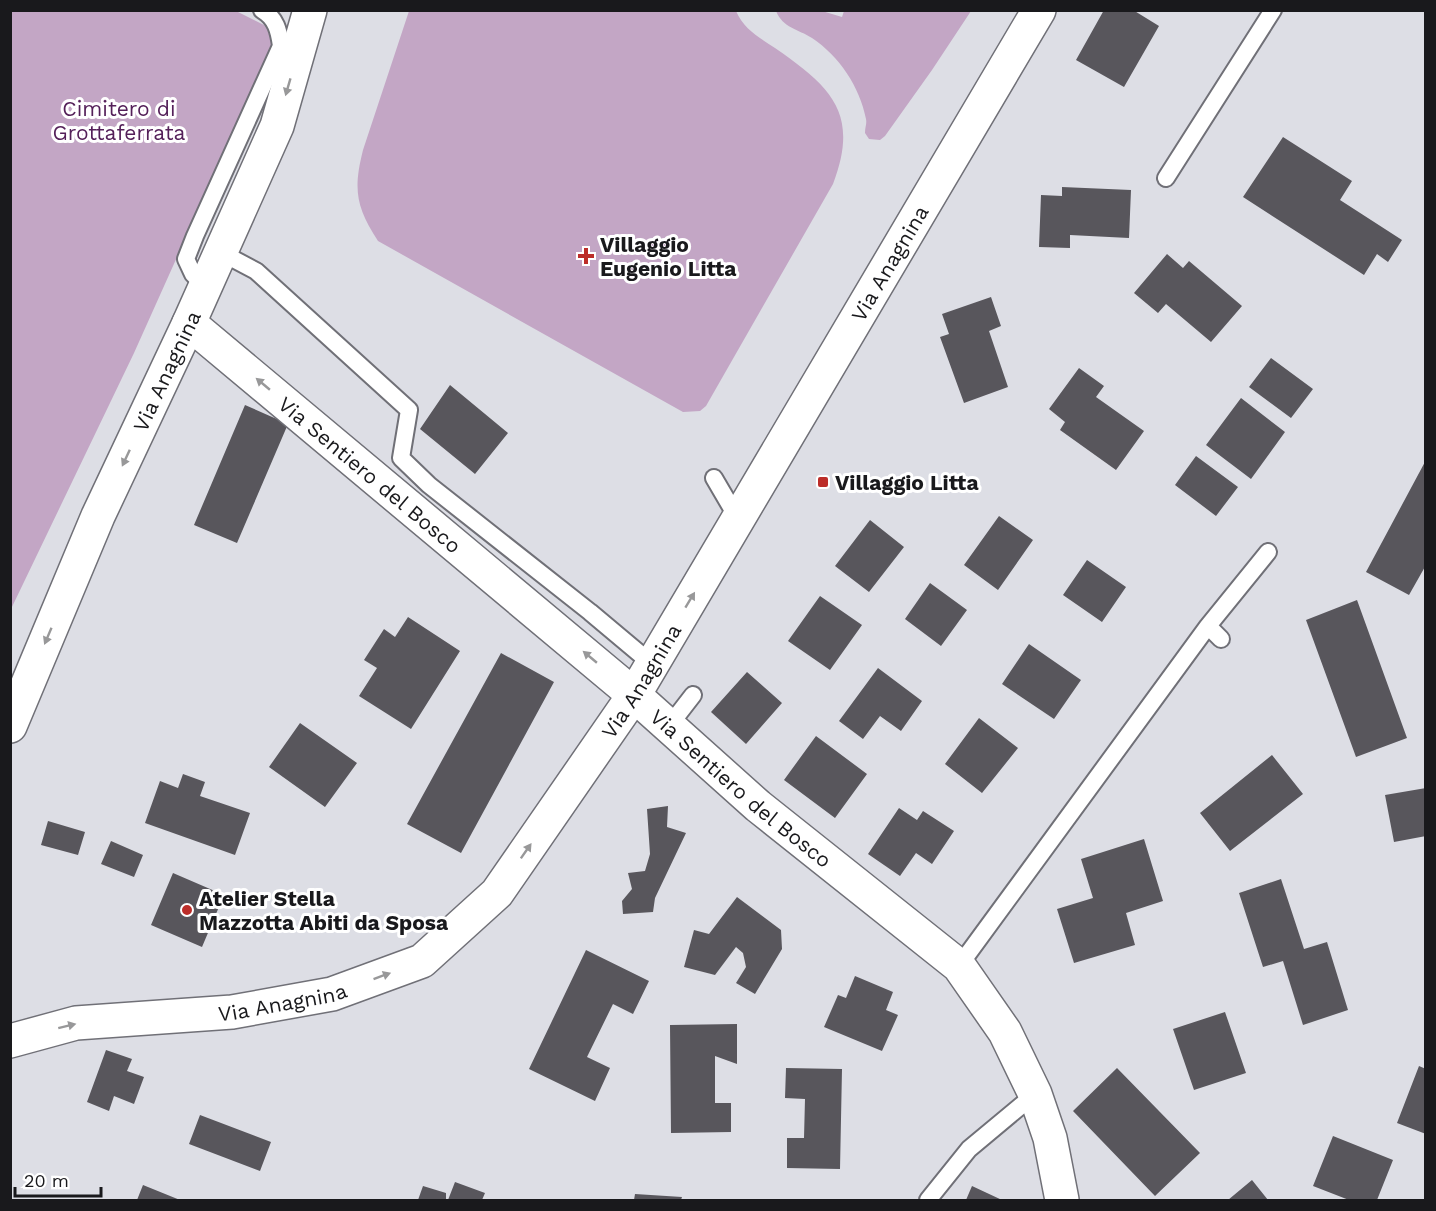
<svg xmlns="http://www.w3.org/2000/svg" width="1436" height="1211" font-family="'Work Sans',sans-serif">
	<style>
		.green { fill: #c3a6c5 }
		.building { fill: #58565c }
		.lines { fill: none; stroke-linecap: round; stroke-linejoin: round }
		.service-casing { stroke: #707077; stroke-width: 20 }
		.minor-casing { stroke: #707077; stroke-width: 36 }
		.secondary-casing { stroke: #707077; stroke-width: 36 }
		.service { stroke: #fff; stroke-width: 16 }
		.minor { stroke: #fff; stroke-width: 33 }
		.secondary { stroke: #fff; stroke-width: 33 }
		.oneway { fill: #989899 }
		.poi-dot { fill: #bc2d29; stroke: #fff; stroke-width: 2 }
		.labels { text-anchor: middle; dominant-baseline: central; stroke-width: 6; stroke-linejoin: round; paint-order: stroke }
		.park-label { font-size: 21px; fill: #542059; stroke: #fff }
		.poi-label { font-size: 21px; font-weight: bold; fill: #19191c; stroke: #fff; text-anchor: start }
		.street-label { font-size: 21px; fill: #19191c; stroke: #fff }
	</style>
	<rect width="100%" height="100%" fill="#dddee5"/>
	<!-- green -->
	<path class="green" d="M11,11H236L278,32L134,353L11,609Z
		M409,11H736C744,29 758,37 775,48C831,87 860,113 833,184L706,406L700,411L683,412L378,241C356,207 353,190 363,150Z
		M844,11H971L932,70L885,136L880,140L869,139L865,133C865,127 867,124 866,119C860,87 839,56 812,38C798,29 783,28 776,11H822L842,17Z"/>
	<!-- building -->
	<path class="building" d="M1104,10H1133L1159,26L1124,87L1076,60Z
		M1283,137L1352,181L1340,200L1402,240L1388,262L1377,254L1364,275L1243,197Z
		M1062,187L1131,190L1129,238L1070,235V248L1039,247L1041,195L1062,196Z
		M1167,254L1183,268L1189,261L1242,306L1211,342L1166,304L1158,313L1134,293Z
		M991,297L1001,326L989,331L1008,387L964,403L940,337L949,334L942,314Z
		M1271,358L1313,389L1291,418L1249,387Z
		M1079,368L1104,386L1096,397L1144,431L1116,470L1060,430L1065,422L1049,409Z
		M450,385L508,433L475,474L420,429Z
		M1241,398L1285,432L1251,479L1206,445Z
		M245,405L288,424L237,543L194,525Z
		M1196,456L1238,487L1216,516L1175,485Z
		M1426,460V565L1409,595L1366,572Z
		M999,516L1033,540L998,590L964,565Z
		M870,520L904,547L869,592L835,566Z
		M1087,560L1126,587L1102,622L1063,595Z
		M930,583L967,610L941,646L905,619Z
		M820,596L862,625L830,670L788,641Z
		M1357,600L1407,738L1356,757L1306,620Z
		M408,617L460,651L411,729L359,696L377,668L364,660L384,629L395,637Z
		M1029,644L1081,680L1054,719L1002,684Z
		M501,653L554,682L461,853L407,824Z
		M878,668L922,701L901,731L880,716L863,739L839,721Z
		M747,672L782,703L746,744L711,712Z
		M979,718L1018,748L982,793L945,764Z
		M300,723L357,763L325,807L269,767Z
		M816,736L867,774L835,818L784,780Z
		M1272,755L1303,794L1230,851L1200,813Z
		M183,774L205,782L200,796L250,813L235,855L145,823L160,781L178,788Z
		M1426,788V836L1394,842L1385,795Z
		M668,806L667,827L686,833L655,898L653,912L623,914L622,901L632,889L628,873L645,871L650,854L647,809Z
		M899,808L917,820L923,811L954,831L932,864L916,853L900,876L868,854Z
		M48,821L85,832L78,855L41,845Z
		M1144,839L1163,901L1126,913L1135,945L1074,963L1057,909L1093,898L1081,859Z
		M111,841L143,855L134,877L101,864Z
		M173,873L224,895L202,947L151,925Z
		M1281,879L1304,949L1327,942L1348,1010L1303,1025L1283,961L1263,967L1239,893Z
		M737,897L781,930L782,949L755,994L736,983L746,967L743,953L736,947L715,975L684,967L694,930L709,934Z
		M586,950L649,981L633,1014L613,1004L587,1057L610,1068L595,1101L529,1069Z
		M855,976L893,992L886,1010L898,1015L882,1051L824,1027L838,995L846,998Z
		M1225,1012L1246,1073L1194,1090L1173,1029Z
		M737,1024V1064L715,1056V1103H731V1132L671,1133L670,1025Z
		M106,1050L132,1059L127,1071L144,1077L134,1104L114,1096L109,1111L87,1102Z
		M1419,1066L1426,1069V1134L1397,1123Z
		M786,1068L842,1069L840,1169L787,1168V1138H804L805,1099L785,1098Z
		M1117,1068L1200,1153L1155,1196L1073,1111Z
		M200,1115L271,1142L260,1171L189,1144Z
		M1333,1136L1393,1160L1377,1200H1349L1313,1186Z
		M1252,1180L1268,1200H1228Z
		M455,1182L485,1193L482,1200H448Z
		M143,1185L180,1200H137Z
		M423,1186L446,1193V1200H418Z
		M972,1186L1002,1200H966Z
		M635,1194L682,1197L681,1200H634Z"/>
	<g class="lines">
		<!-- service casing -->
		<g class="service-casing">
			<path id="service" d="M1166,178L1273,10
				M220,252L256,271L409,410L401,458L429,485L590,612L652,664
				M205,286L193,274L186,259L195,236L281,46C279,31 276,18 262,10
				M714,478L738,519
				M1208,626L1221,639
				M669,726L693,695
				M959,966L1208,626L1268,552
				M928,1200L969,1149L1035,1094"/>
		</g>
		<!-- minor casing -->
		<g class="minor-casing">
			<g id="minor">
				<path id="s1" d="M189,323L634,695L758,806L959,966L1005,1032L1035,1094L1050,1138L1062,1200"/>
			</g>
		</g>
		<!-- secondary casing -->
		<g class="secondary-casing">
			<g id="secondary">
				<path id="s2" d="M10,726L98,516L189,323L277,126L310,10"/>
				<path id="s3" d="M10,1041L76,1023L232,1012L332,994L422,961L497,893L634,695L1039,10"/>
			</g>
		</g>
		<!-- service -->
		<use href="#service" class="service"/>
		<!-- minor -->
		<use href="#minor" class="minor"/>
		<!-- secondary -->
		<use href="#secondary" class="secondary"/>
	</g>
	<!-- one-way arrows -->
	<defs><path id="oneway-solid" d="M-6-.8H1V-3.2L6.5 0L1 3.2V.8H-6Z" transform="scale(1.5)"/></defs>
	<g class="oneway">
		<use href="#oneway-solid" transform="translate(288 87) rotate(106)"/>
		<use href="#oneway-solid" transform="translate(263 384) rotate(-140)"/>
		<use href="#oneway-solid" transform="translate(126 458) rotate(115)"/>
		<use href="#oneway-solid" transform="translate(690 600) rotate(-59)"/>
		<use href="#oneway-solid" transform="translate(48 636) rotate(113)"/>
		<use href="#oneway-solid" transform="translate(590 657) rotate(-140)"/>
		<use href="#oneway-solid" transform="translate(526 851) rotate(-55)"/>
		<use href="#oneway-solid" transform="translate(382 976) rotate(-20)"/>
		<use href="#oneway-solid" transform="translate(67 1026) rotate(-14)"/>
	</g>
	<!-- markers -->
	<g class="poi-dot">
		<path d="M583 247h6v6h6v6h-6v6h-6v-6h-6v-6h6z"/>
		<rect x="817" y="476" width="12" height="12" rx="3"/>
		<circle cx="187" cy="910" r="6"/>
	</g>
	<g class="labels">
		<!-- park labels -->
		<g class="park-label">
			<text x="119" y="108">Cimitero di<tspan x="119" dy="24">Grottaferrata</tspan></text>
		</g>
		<!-- poi labels -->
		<g class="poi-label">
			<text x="600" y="244">Villaggio<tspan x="600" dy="24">Eugenio Litta</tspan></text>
			<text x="835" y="482">Villaggio Litta</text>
			<text x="199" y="898">Atelier Stella<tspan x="199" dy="24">Mazzotta Abiti da Sposa</tspan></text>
		</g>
		<!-- street labels -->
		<g class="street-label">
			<text stroke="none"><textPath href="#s3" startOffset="1266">Via Anagnina</textPath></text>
			<text stroke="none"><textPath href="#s2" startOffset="388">Via Anagnina</textPath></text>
			<text stroke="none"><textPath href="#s1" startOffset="236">Via Sentiero del Bosco</textPath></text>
			<text stroke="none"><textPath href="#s3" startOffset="780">Via Anagnina</textPath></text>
			<text stroke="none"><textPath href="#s1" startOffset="722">Via Sentiero del Bosco</textPath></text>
			<text stroke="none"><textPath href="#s3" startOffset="276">Via Anagnina</textPath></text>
		</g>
	</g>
	<!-- border -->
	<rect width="1436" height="1211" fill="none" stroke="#19191c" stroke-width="24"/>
	<!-- scale -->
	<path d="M15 1187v9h86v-9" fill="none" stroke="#19191c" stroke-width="3"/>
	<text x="24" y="1187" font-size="18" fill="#19191c" stroke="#ffffff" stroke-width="4.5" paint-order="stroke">20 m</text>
</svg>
